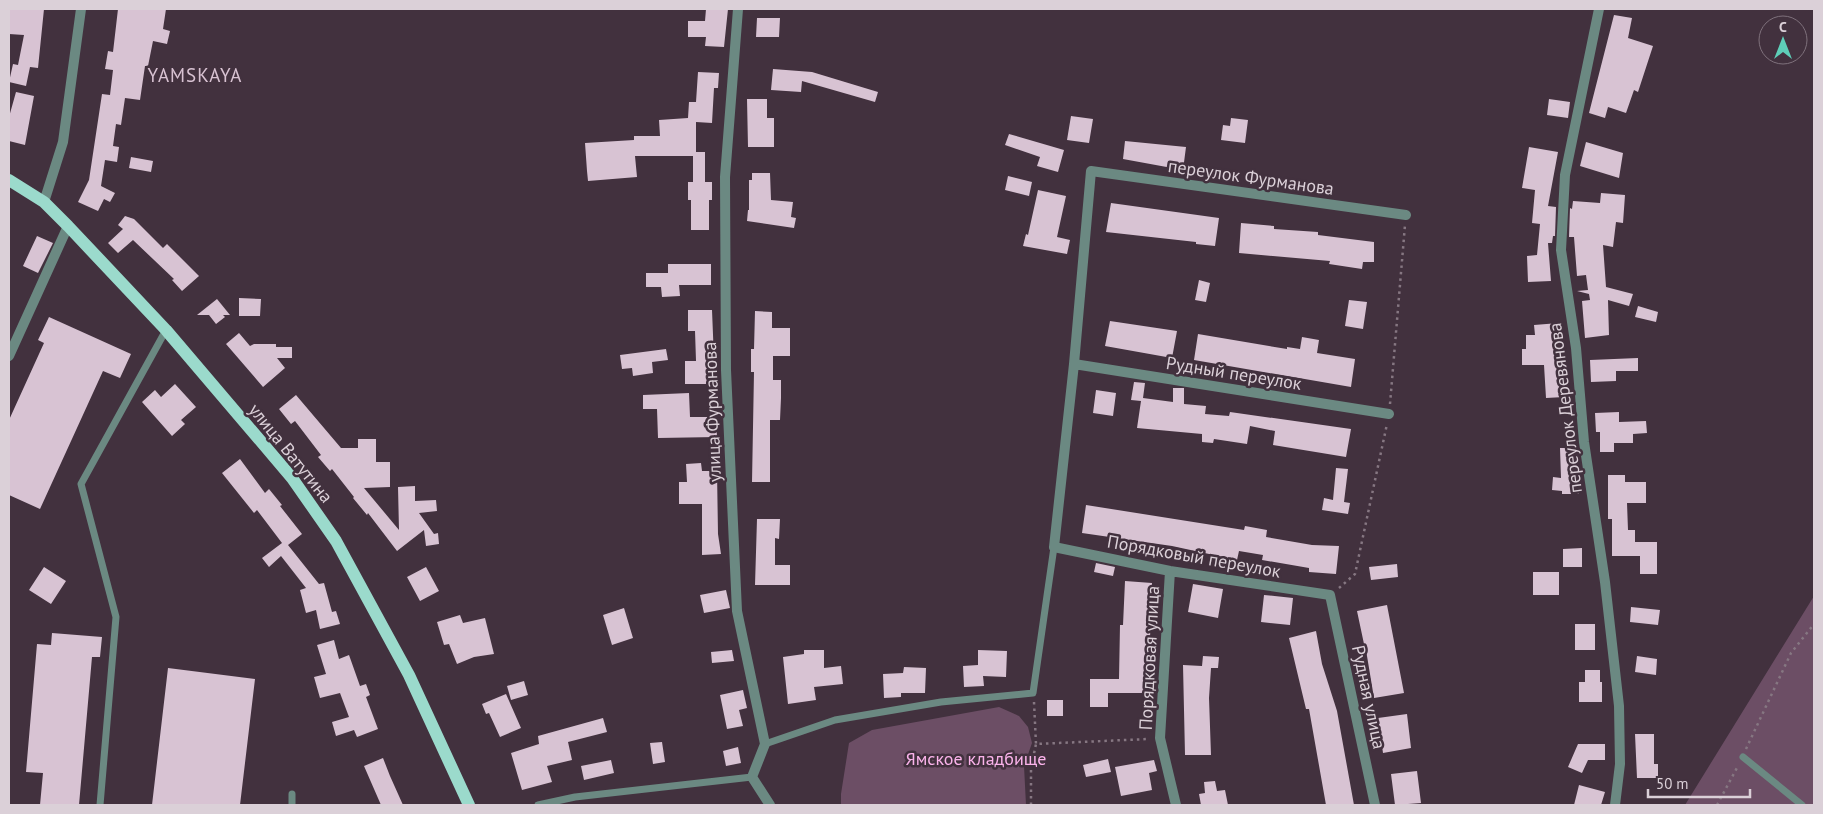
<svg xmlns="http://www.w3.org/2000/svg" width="1823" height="814" font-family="'PT Sans',sans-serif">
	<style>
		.green { fill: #6c4e65 }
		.building { fill: #d8c3d3 }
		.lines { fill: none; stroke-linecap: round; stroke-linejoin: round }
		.path { stroke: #867782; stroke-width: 2.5; stroke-dasharray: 2.5 4; stroke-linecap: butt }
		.service { stroke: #6b8982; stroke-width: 7 }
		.minor { stroke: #6b8982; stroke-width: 10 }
		.primary { stroke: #9bdacc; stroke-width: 12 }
		.labels { text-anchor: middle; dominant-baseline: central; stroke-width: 5; stroke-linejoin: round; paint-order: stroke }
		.street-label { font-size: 18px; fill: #dbd0d8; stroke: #42313e }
		.park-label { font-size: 18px; fill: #fbb3eb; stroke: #42313e }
		.neighbourhood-label { font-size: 19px; letter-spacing: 1px; fill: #d8c2d2; stroke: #42313e }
	</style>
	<rect width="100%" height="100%" fill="#42313e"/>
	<!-- green -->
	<path class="green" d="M1814,596V805H1685Z
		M999,707L1019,716L1028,727L1032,743L1024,766L1026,805H841V794L849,743L872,730Z"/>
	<!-- building -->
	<path class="building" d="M9,9H44L38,68L30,67L26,86L9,82L13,64L18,65L24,35L9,34Z
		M118,9H166L163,29L170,31L167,44L153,41L148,66H145L140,100L125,98L121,125L116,124L113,146L119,147L117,162L105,160L101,186L115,193L110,202L104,199L98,211L78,202L89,180L102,94L110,95L113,70L105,69L108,51L113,52Z
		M706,9H728L724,47L705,46L706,37H688V21H705Z
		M1614,15L1632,18L1628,38L1653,46L1638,92L1634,90L1626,113L1608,107L1605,118L1589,113Z
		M757,18H780L779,37H756Z
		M773,69L812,72L878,92L875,102L802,81L801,92L771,90Z
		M698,72L719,73L718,88H714L712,123L696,122V152H705V182H712V200H709V230H691V200H688V182H693V156H635L637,177L588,181L587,171L585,143L634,140V136H660L659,120L688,118L689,102H696Z
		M16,92L34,96L25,145L9,141V117Z
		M747,99H767V118H774V147H748Z
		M1549,99L1570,102L1568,118L1547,115Z
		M1071,116L1093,119L1089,143L1067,140Z
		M1231,118L1248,120L1245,143L1221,140L1223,125L1230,126Z
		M1009,134L1064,150L1058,172L1037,166L1040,157L1005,145Z
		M1125,141L1186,147L1183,170L1123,159Z
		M1586,142L1623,153L1619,178L1580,166Z
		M1529,147L1558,152L1548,206L1556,207L1555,236H1553L1552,243H1548L1551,281L1528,282L1527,256L1537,255L1540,224L1532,223L1535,190L1522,188Z
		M131,157L153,161L151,172L129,168Z
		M752,173H770L771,200L793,202L791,217L796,218L794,228L747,221L748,210H749V180H752Z
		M1008,176L1032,182L1029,196L1005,190Z
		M1038,190L1066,196L1057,237L1070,240L1067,254L1023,246L1026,234L1028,235Z
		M1601,193L1625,195L1623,223L1616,222L1613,247L1603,245L1606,287L1633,294L1629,306L1608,300L1609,335L1585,338L1582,301L1590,300L1589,294L1577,291L1588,290L1586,275L1577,276L1574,237H1569L1570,208L1572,209L1573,201L1600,203Z
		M1111,203L1219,218L1215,246L1196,244V242L1106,232Z
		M125,216L134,219L163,248L167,244L199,276L182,291L172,280L174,279L133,240L118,253L108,243L123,229L118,225Z
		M1241,223L1274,226V229L1318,232V235L1374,242V262H1363L1362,269L1329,264L1330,261L1239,253Z
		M37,236L53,243L38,273L23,266Z
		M668,264H711V285H679L680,296L662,297L661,287H646V273H668Z
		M1199,280L1210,283L1206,302L1195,300Z
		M239,298L261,299L260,316H239Z
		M217,299L230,315H223L225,317L216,324L209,315H197Z
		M1349,300L1367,302L1363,329L1345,326Z
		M1638,306L1658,312L1656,322L1635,317Z
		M688,310H712L715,384H685V361H696L695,331H688Z
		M755,311L772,312V328H790V356H773V380H781V398L780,420H770V482H752L754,372H751V349H754Z
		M49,317L131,354L120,378L103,371L40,509L9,495V420L44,343L38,340Z
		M1110,321L1177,331L1172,358L1105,346Z
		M1559,323L1564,354V370H1562L1564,397L1546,398L1544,365H1522V349H1526V335H1535L1534,325Z
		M239,333L250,346L254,344H276V347H292V358H277L285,368L263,387L226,344Z
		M1198,334L1287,349V347L1300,349L1302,337L1319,340L1317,353L1355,359L1351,387L1194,360Z
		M666,349L668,360L652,362L653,373L633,376L632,368L622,369L620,355Z
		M1638,358V371H1616V381L1591,382L1590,360Z
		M1134,382L1145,383L1143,398L1173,402V388H1184V404L1206,406L1205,414L1229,416L1230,412L1351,429L1346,457L1273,445L1275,431L1250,426L1247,444L1214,439L1213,443L1202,442V434L1137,428L1141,401L1131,400Z
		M175,384L196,407L181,420L185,424L172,436L142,402L155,390L161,397Z
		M1096,390L1116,393L1113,416L1093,413Z
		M689,393L690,417H716L717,437L658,438L657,409H643V395Z
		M296,395L341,448H358V439H376V462H390V487L364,488L399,530L398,487L415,486V501L436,500L437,511L419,513L434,534L438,533L439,544L426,546L424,530L397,551L368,513L367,515L353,498L354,497L332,469L330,471L318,457L321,455L295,421L291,424L279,409Z
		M1619,412V422L1646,421L1647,433L1633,434V443H1614V452H1600V432H1596L1595,413Z
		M1560,448H1577L1579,494H1562V491L1552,490L1553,477L1561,478Z
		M240,459L265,493L269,489L282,505L280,506L302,534L288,545L319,584L324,583L332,612L336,611L340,624L320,629L316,610L306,613L300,590L306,588L281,556L269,567L262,558L282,543L257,510L254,513L222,473Z
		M701,463L702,471H717L718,534L721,554L702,555V504H679V482H687L686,464Z
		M1336,468L1348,469L1344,502L1350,503L1348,514L1322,510L1324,498L1333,500Z
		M1608,475H1625V482H1646V503H1627L1628,530H1635V542H1657V574H1640V556H1612V519H1608Z
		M1086,505L1244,530L1245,526L1267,530L1266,537L1312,545L1339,546L1336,574L1309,572V568L1262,560L1263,555L1239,551L1237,560L1172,546L1082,533Z
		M757,519H780L779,539L775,538V565H790V585H755Z
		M1582,548V567H1563V549Z
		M1096,563L1115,567L1113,576L1094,572Z
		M1397,564L1398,577L1371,580L1369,567Z
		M44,567L66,581L51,604L29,590Z
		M426,567L439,591L420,601L407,577Z
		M1533,572H1559V595H1533Z
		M1125,581L1152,583L1148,693H1108V707H1090V679H1119L1120,625H1123Z
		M1193,584L1223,589L1218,618L1188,612Z
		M726,590L730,608L704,613L700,595Z
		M1264,595L1293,598L1290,625L1261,622Z
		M1387,605L1404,693L1374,698L1365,644H1364L1357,611Z
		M1631,607L1660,610L1658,625L1630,622Z
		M624,608L633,638L612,645L603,615Z
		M460,615L463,623L485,618L494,654L474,657L457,664L449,644L444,645L437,622Z
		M1575,624H1595V650H1575Z
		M1316,631L1322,664L1337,711L1354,805H1326L1309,709H1306L1289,638Z
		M52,633L102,637L100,657H92L79,805H40L43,773L26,772L37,644L51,645Z
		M334,640L339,659L349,655L360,686L366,684L370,695L366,697L378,729L357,737L354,730L336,736L332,722L349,717L340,693L320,698L314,677L326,674L317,645Z
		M732,650L734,661L712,663L711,652Z
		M804,650H824V668L841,666L843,684L814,687L816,700L788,704L783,657L804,654Z
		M978,650L1007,651L1006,677L983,676L984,686L964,687L963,666L978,665Z
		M1203,656L1219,657L1218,668H1211L1209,698L1211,755H1185L1183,665L1202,666Z
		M1637,656L1657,659L1656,675L1635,672Z
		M904,667L926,668L925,693H901V697L884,698L883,674L903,673Z
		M168,668L255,679L240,805H152Z
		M1585,670H1600V682H1602V702H1579V682H1585Z
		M524,681L528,695L511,700L507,686Z
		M743,690L747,708L739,710L743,726L727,729L720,695Z
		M506,694L521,728L500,737L489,713L486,714L482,704Z
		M1047,700H1063V716H1047Z
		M1407,714L1411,748L1383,753L1378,718Z
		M603,718L607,732L568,742L572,760L547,766L552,782L522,790L511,753L539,744L538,736Z
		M1635,734H1654V764H1658V778H1637Z
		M662,742L665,762L653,764L650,743Z
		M1578,744H1605V760H1588L1582,773L1568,767Z
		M738,747L741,763L726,766L723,751Z
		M383,758L390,776L403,805H381L364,766Z
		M1108,759L1111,772L1086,777L1083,765Z
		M611,760L614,773L584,780L581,766Z
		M1154,760L1157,771L1149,773L1152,790L1121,796L1115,767Z
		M1417,771L1421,803L1395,805L1391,774Z
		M1215,781L1217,791L1225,790L1228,805H1201L1199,794L1205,793L1204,782Z
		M1579,785L1605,792L1601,805H1574Z"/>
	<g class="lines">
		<!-- path -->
		<path class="path" d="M1390,404L1405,225
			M1339,588L1355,574L1387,424
			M1034,702L1036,744L1148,739
			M1746,749L1791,653L1814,624
			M1031,805V768L1036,744
			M1717,805L1738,766"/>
		<!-- service -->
		<path class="service" d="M765,744L835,720L941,702L1033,693L1054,547
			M1743,757L1802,805
			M292,794V805
			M100,805L116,617L81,484L166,330
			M538,805L575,797L752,777"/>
		<!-- minor -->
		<path class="minor" d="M738,9L725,177L726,370L737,611L765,744L752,777L770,805
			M1599,9L1565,175L1561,250L1576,348L1584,442L1605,582L1619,706L1620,764L1615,805
			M44,202L63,142L81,9
			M9,356L68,226
			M1074,364L1389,414
			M1170,571L1160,738L1176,805
			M1375,805L1330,595L1170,571L1054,547L1074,364L1091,171L1406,215"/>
		<!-- primary -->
		<path class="primary" d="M9,180L44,202L68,226L166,330L292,478L336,541L409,675L469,805"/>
	</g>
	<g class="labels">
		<!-- street labels -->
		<g class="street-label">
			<text transform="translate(1251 177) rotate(8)">переулок Фурманова</text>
			<text transform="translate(1234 373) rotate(9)">Рудный переулок</text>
			<text transform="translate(1565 408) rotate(-97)">переулок Деревянова</text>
			<text transform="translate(712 412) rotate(-92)">улица Фурманова</text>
			<text transform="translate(291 453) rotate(51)">улица Ватутина</text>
			<text transform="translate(1194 556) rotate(10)">Порядковый переулок</text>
			<text transform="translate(1149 658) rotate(-87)">Порядковая улица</text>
			<text transform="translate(1369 697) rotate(78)">Рудная улица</text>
		</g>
		<!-- park labels -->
		<g class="park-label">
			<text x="976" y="758">Ямское кладбище</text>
		</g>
		<!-- neighbourhood labels -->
		<g class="neighbourhood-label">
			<text x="195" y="75">YAMSKAYA</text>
		</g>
	</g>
	<!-- border -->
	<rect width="1823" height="814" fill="none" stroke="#dbd0d8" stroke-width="20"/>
	<!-- north arrow -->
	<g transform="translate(1783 40)"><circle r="24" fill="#42313e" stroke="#7f717c"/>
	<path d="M0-4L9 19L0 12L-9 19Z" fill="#5eceb8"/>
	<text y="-8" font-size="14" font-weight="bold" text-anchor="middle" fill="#dbd0d8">С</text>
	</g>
	<!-- scale -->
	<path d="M1648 789v8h102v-8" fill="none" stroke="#dbd0d8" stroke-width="2.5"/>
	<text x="1656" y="789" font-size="15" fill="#dbd0d8" stroke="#42313e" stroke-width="4" paint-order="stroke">50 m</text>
</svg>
